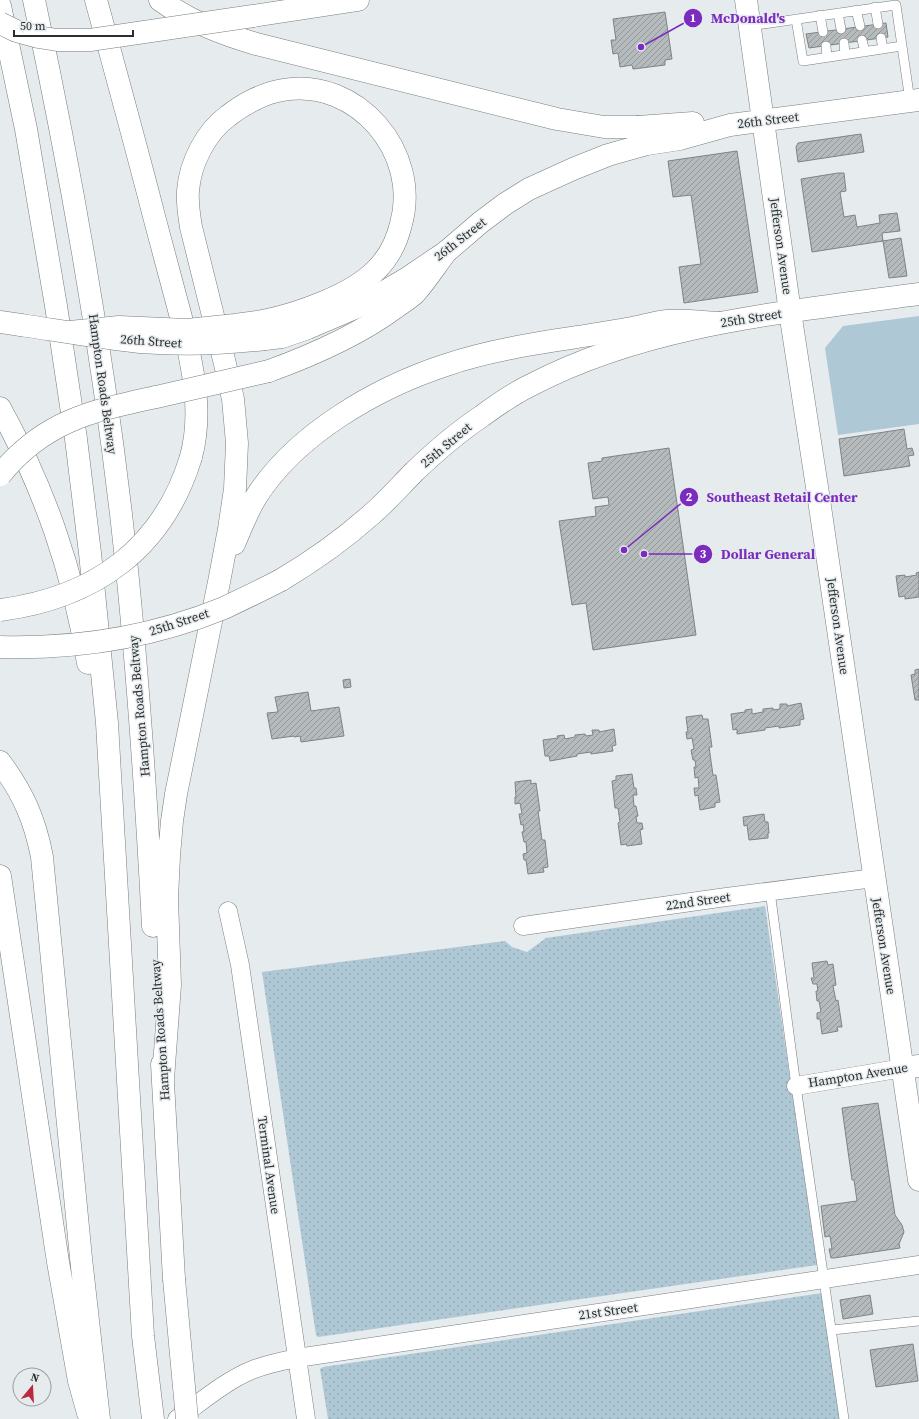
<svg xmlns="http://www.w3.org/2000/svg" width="919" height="1419" font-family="'Source Serif 4',serif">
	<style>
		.grass { fill: url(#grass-dots) }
		.park { fill: #aec8d5 }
		.building { fill: url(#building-hatch); stroke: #7e8385 }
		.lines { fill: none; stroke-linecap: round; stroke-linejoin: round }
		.service-casing { stroke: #787d7f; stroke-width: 10 }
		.minor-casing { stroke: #787d7f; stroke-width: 19 }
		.tertiary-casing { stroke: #787d7f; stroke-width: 23 }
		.secondary-casing { stroke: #787d7f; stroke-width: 23 }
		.primary-casing { stroke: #787d7f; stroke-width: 23 }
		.motorway-casing { stroke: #787d7f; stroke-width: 23 }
		.service { stroke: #fff; stroke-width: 9 }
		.minor { stroke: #fff; stroke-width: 18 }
		.tertiary { stroke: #fff; stroke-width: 22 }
		.secondary { stroke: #fff; stroke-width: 22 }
		.primary { stroke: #fff; stroke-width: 22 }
		.motorway { stroke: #fff; stroke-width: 22 }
		.primary-bridge-casing { stroke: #787d7f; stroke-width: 23; stroke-linecap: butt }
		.motorway-bridge-casing { stroke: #787d7f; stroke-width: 23; stroke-linecap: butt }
		.primary-bridge { stroke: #fff; stroke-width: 22 }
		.motorway-bridge { stroke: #fff; stroke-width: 22 }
		.labels { text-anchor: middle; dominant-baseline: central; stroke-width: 3; stroke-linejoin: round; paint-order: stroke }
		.street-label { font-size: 13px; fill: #2b2d2e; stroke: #e6ebee }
		.leader { fill: none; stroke: #7b2cbf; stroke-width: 1.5 }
		.callout-dot { fill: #7b2cbf; stroke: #e6ebee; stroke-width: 1.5 }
		.mark-label { font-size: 12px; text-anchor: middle; font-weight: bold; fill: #fff }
		.callout-label { font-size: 14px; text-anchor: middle; font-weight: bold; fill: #7b2cbf; stroke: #e6ebee; stroke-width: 3; stroke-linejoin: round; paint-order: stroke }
	</style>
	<defs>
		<pattern id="grass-dots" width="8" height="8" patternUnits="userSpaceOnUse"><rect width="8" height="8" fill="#aec8d5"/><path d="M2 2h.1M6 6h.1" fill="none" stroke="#96acb7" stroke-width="1.8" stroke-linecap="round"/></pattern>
		<pattern id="building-hatch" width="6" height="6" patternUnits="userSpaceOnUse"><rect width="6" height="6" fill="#b5babc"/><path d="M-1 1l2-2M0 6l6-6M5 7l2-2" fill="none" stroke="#939899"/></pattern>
	</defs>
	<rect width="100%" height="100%" fill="#e6ebee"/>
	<!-- grass -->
	<path class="grass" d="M765,906L817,1265L318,1337L316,1335L262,972L505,941L512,947L527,952L546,938Z
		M822,1293L841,1419H328L320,1369L323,1367Z"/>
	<!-- park -->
	<path class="park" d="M919,316V424L838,435L825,348L843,326Z"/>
	<!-- building -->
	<path class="building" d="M665,12L672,59L665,60V65L633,69L632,65L620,67L618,53L613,54L611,40H616L613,19Z
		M886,23L888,37L809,48L806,34Z
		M861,134L864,152L798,162L796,147L798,143Z
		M737,151L758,292L684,303L679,267L701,264L691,195L673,197L668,161Z
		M838,173H844L846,191L840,192L844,217L855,215L857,227L880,223L879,215L897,213L900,231L882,233L883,241L812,252L801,179Z
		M901,238L907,276L889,278L883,241Z
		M904,429L907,449L912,448L914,455L908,456L910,466L844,476L839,439Z
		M669,448L696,635L593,650L586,603L572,605L559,521L596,516L595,507L609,505L608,497L593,499L588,463L602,461V458Z
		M919,572V597L905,599V596L899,597L896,576L905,575V577L917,575L916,573Z
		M919,669V700H915L911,675L915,674V670Z
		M350,679L351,687L344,688L343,680Z
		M308,692L311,711L339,707L344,736L301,742L300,736L294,737V736L272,739L267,713L278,712L275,697Z
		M801,703L804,719L800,720V725L779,728V726L765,728V730L737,734V729L733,730L731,714L745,712V710L752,709V714L763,712V709L773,708V710L780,709V704H787V706Z
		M702,715L703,719H708L712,747H709L713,775H716L720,802L715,803V807L700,810L698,795L695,796L694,788H699L698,777L695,778L694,767H696L695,760H693L691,750L694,749L692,738L687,739L686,732H688L686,717Z
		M614,729L616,745L612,746L613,751L591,754V752L577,754V756L550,761L549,756H545L543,740L558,738L557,736L564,735L565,739L575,737V735L585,734L586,736L593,735L592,730H599V732Z
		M632,774L634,788H636L637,795H633L634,806H636L638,816L636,817L637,823H642L643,829L640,830L642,844L627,846L626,844L621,845L618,823L620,822L618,808H615L612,781L616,780V776Z
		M531,780V784L536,783L540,811H538L542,840H545L548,867L543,868L544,872L528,874L526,860H524L523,854L527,853L526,842H524L522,832L524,831L523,824L521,825L519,814H522L520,803L515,804V797H516L515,782Z
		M764,814L765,822H768L769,833H768V838L749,840L747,825L744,826L743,817Z
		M827,961L828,965L833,964L836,985L833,986L836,1001L838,1000L842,1027H837L838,1031L822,1034L820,1019H817V1013L821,1012L819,1001H817L816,991H818L817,984H813L811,978H814L812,963Z
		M878,1103L895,1215L902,1225L904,1232L899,1244L900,1248L834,1258H831L829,1249H832L830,1236L825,1237L821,1206L857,1201L854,1180H852L842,1108Z
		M870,1295L873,1314L843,1319L840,1300Z
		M913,1344L918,1381L876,1387L870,1350Z"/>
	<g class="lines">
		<!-- service casing -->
		<g class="service-casing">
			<path id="service" d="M875,7L878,24
				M856,10L860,26
				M838,13L841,29
				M820,15L823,32
				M796,19L803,61L902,46
				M749,26L896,5L910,101
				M881,38L883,49
				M862,40L865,52
				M844,43L845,55
				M826,46L827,57
				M770,891L796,1086L844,1419
				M832,1330L919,1321"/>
		</g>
		<!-- minor casing -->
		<g class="minor-casing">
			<path id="minor" d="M228,911L240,965L306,1419
				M523,926L719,898L874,878
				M796,1086L903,1068
				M177,1419C201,1402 225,1381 252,1370C267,1364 282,1361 297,1358L919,1265"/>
		</g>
		<!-- tertiary casing -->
		<g class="tertiary-casing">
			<path id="tertiary" d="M903,1068L919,1066"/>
		</g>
		<!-- secondary casing -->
		<g class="secondary-casing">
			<path id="secondary" d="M746,0L790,312L819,500L919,1180"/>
		</g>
		<!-- primary casing -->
		<g class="primary-casing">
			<path id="primary" d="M638,127L693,123
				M0,322L21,325
				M265,339L282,337L308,328L362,305L406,279L446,252L481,222L505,204L529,189L573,169L608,155L647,144L680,139L730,125L919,100
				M281,580C313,561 344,539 372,514C387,501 401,485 415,471C436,451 458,432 482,416C497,405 514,393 531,385C649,323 789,312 919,294"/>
		</g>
		<!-- motorway casing -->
		<g class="motorway-casing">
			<path id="motorway" d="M34,0C71,173 102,348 122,523C137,657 146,791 153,926
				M96,0C116,73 136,146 155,220C164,255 174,290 183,325C193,369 203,412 191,457
				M160,0C191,22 220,33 256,44L557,119L604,127H638
				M0,6L26,129L56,306L76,439L90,553L107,723L143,1336L153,1419
				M253,16L358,0
				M269,371C313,355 357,336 395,308C401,303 409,299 415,293C426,281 436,265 446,252
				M0,408C45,490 73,571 88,663
				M234,544C241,528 247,512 256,497C296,434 376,388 446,365C490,350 538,343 584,336C600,333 616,331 632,328C644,326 656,322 667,321C684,320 702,322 719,323
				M0,762C23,793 35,820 42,857L81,1258L99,1419
				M0,876L58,1262L79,1381L88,1413
				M162,1064L174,1279
				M163,1079L170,985L167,898L169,856L172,821L176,794L219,582L229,529L235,489L237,443L233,399L225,364L191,227C189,215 187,203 188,191C190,163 206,132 228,116C243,104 264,93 283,90C357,77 421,153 401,224C397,241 389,257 377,269C353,295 297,314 263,321"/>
		</g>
		<!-- service -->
		<use href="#service" class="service"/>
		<!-- minor -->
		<use href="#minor" class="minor"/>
		<!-- tertiary -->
		<use href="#tertiary" class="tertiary"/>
		<!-- secondary -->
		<use href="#secondary" class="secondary"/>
		<!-- primary -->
		<use href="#primary" class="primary"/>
		<!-- motorway -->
		<use href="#motorway" class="motorway"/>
		<!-- primary-bridge casing -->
		<g class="primary-bridge-casing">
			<path id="primary-bridge" d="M21,325C61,331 100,338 140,342C181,345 223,344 265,339
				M0,647C76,649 153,637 224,608C243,599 262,590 281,580"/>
		</g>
		<!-- motorway-bridge casing -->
		<g class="motorway-bridge-casing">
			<path id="motorway-bridge" d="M0,23L16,31L38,37L57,40H90L253,16
				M70,332L119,327L187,330L235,325L263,321
				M0,475C46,418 97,410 165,395C200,387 234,379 269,371
				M0,610C94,598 163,549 191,457
				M174,1279L187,1419"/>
		</g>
		<!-- primary-bridge -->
		<use href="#primary-bridge" class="primary-bridge"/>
		<!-- motorway-bridge -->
		<use href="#motorway-bridge" class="motorway-bridge"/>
	</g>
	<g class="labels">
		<!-- street labels -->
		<g class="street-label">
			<text transform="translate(768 120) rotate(-7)">26th Street</text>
			<text transform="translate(460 239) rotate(-38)">26th Street</text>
			<text transform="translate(781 246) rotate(82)">Jefferson Avenue</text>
			<text transform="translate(751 318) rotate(-9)">25th Street</text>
			<text transform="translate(151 341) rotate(4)">26th Street</text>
			<text transform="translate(103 384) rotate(82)">Hampton Roads Beltway</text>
			<text transform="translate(446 445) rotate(-40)">25th Street</text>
			<text transform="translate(179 622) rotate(-18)">25th Street</text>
			<text transform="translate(838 626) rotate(82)">Jefferson Avenue</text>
			<text transform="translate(139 706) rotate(-95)">Hampton Roads Beltway</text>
			<text transform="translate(698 901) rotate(-8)">22nd Street</text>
			<text transform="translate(884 946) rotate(81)">Jefferson Avenue</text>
			<text transform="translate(160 1030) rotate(-94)">Hampton Roads Beltway</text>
			<text transform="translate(858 1075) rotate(-9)">Hampton Avenue</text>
			<text transform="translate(269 1165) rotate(82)">Terminal Avenue</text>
			<text transform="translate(608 1311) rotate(-8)">21st Street</text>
		</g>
	</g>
	<!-- callouts -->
	<path class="leader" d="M641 47L693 18M624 550L689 497M644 554L703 554"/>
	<g class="callout-dot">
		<circle cx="641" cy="47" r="4"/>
		<circle cx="624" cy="550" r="4"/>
		<circle cx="644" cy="554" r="4"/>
		<circle cx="693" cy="18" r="10"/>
		<circle cx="689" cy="497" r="10"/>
		<circle cx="703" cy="554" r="10"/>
	</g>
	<g class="mark-label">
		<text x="693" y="22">1</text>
		<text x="689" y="501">2</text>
		<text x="703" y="558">3</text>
	</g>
	<g class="callout-label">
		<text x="748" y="23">McDonald's</text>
		<text x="782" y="502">Southeast Retail Center</text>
		<text x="768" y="559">Dollar General</text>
	</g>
	<!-- north arrow -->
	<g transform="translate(32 1387) rotate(18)"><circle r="19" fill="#e6ebee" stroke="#9b9fa1"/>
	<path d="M0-3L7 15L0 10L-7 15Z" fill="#bb2a40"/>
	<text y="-6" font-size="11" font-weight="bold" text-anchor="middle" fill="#2b2d2e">N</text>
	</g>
	<!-- scale -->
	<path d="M14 30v6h119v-6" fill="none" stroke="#2b2d2e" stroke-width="2"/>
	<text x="20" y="30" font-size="12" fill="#2b2d2e" stroke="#e6ebee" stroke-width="3" paint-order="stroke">50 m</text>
</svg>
